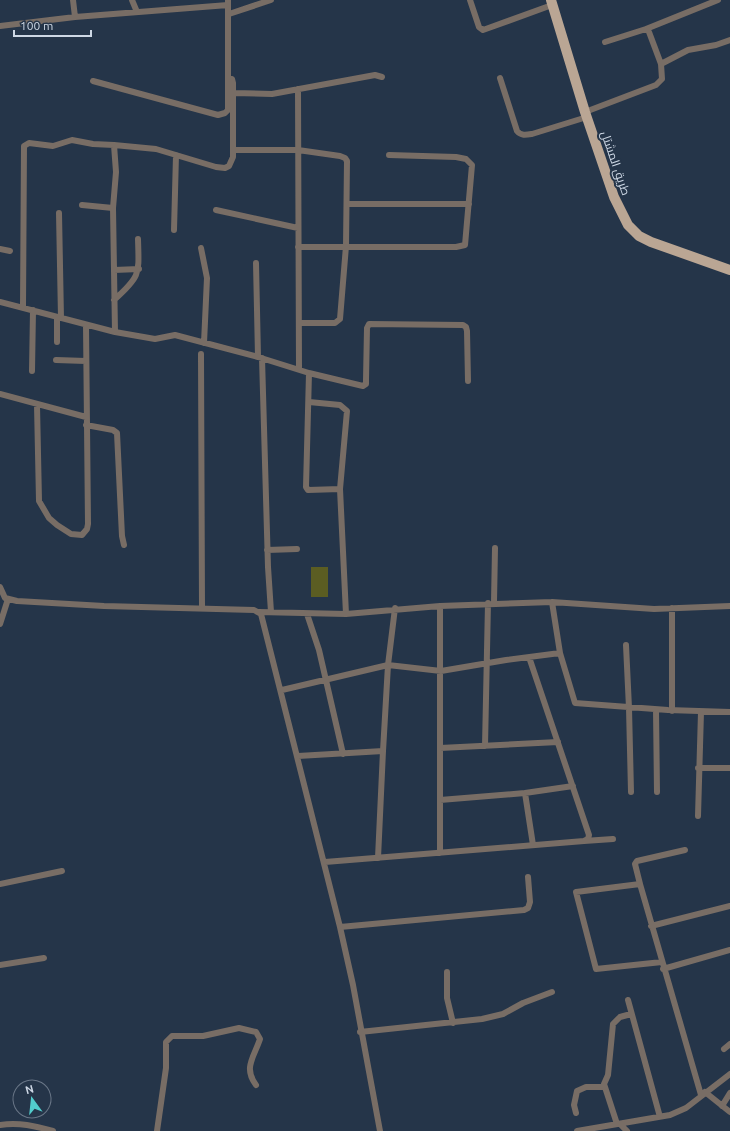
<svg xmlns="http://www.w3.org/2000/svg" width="730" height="1131" font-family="Ubuntu,Cairo,sans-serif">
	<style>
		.green { fill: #5b5d22 }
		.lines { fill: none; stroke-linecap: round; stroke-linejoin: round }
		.minor { stroke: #786d65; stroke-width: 6 }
		.primary { stroke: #baa694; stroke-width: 10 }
		.labels { text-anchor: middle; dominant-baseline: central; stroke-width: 4; stroke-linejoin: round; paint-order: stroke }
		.street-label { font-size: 12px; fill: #ced8e5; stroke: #253549 }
	</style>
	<rect width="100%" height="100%" fill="#253549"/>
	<!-- green -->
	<path class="green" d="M311,567H328V597H311Z"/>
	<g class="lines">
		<!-- minor -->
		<path class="minor" d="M73,0L75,17
			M132,0L137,12
			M470,0L479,27L483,30L552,5
			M229,14L271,0
			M0,26L75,17L228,5
			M646,29L718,0
			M661,64L688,50L716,45L730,40
			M500,78L517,131C521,136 526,135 532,134L587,117
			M93,81L218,115L225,113L228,110V0
			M298,89L299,369
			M233,93L272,94L375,75L382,77
			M585,112L656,85L662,79L661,64L649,32L646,29L605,42
			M233,150H298L340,156L345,158L347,161L346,246L340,319L335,323H299
			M347,204H469
			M82,205L113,208
			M216,210L298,228
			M59,213L61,318
			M174,230L176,155
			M298,247H456L465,245L472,165L466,159L456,157L389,155
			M201,248L207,278L204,343
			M0,249L10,251
			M256,263L258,357
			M114,270L139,269
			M114,300C141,276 139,274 138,239
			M0,302L115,332L155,339L175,335L258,357L309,373L363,386L366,384V380L367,328L369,324L463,325L466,327L467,331L468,381
			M23,308L24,146L29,143L53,146L72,140L93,144L114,145
			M115,332L113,208L116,172L114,145L156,149L216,167L225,168L229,166L233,157V83L232,79L229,78
			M57,342V317
			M201,354L202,608
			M262,358L268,567L271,612
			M56,360L86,361
			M32,371L33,310
			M309,373L306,487L308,490L340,489
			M0,394L86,417
			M309,402L340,405L347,411L340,489L346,614
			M37,405L39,501L49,518L57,525L71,534L82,535L87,529L88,524L86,325
			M86,425L113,430L117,433L122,536L124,545
			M267,550L297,549
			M0,587L5,598L17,601L104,606L254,610L261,614L340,927L353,985L380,1131
			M494,602L495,548
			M552,602L654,609L730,606
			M440,606V853
			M672,608V711
			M259,612L346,614L440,606L552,602L560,653L575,703L668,710L730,712
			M307,614L319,650L343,754
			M0,624L8,599
			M626,645L629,708L631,792
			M282,690L388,665L441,671L506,660L560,653
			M656,710L657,792
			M485,746L488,603
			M440,748L558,742
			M298,756L383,751L388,665L395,608
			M698,768H730
			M525,793L533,845
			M440,800L525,793L573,786
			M698,816L701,712
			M584,841L613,839
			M378,858L383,751
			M325,862L584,841L588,839L589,835L529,657
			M0,884L62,871
			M640,884L635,864L637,861L685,850
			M651,926L730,906
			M340,927L524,910L528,908L530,902L528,877
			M662,962L596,969L576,892L640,884L701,1095
			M0,965L44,958
			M663,969L730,950
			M447,972V998L453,1023
			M628,1000L660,1117
			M360,1032L482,1019L503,1014L523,1003L552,992
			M724,1049L730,1044
			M705,1092L730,1112
			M722,1106L730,1093
			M576,1113L574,1105L577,1091L586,1087H604
			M617,1124L604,1084L608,1075L613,1024L620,1017L631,1014
			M620,1124L627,1131
			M0,1125C19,1122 35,1126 53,1131
			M157,1131L166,1068V1042L172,1036H203L239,1028L256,1032L260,1039C254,1057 243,1068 256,1085
			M577,1131L670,1115L686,1108L730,1074"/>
		<!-- primary -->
		<path class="primary" d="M551,0L585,112L614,197L628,225L639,236L651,242L730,270"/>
	</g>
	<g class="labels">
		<!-- street labels -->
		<g class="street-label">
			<text transform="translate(616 163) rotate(71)">طريق المشتل</text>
		</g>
	</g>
	<!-- north arrow -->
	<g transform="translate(32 1099) rotate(345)"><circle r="19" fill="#253549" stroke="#697687"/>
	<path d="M0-3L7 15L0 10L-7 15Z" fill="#52cdcd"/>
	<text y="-6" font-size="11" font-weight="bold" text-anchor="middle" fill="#ced8e5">N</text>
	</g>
	<!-- scale -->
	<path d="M14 30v6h77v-6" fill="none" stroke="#ced8e5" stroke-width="2"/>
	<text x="20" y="30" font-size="12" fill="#ced8e5" stroke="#253549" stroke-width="3" paint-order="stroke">100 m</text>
</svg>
